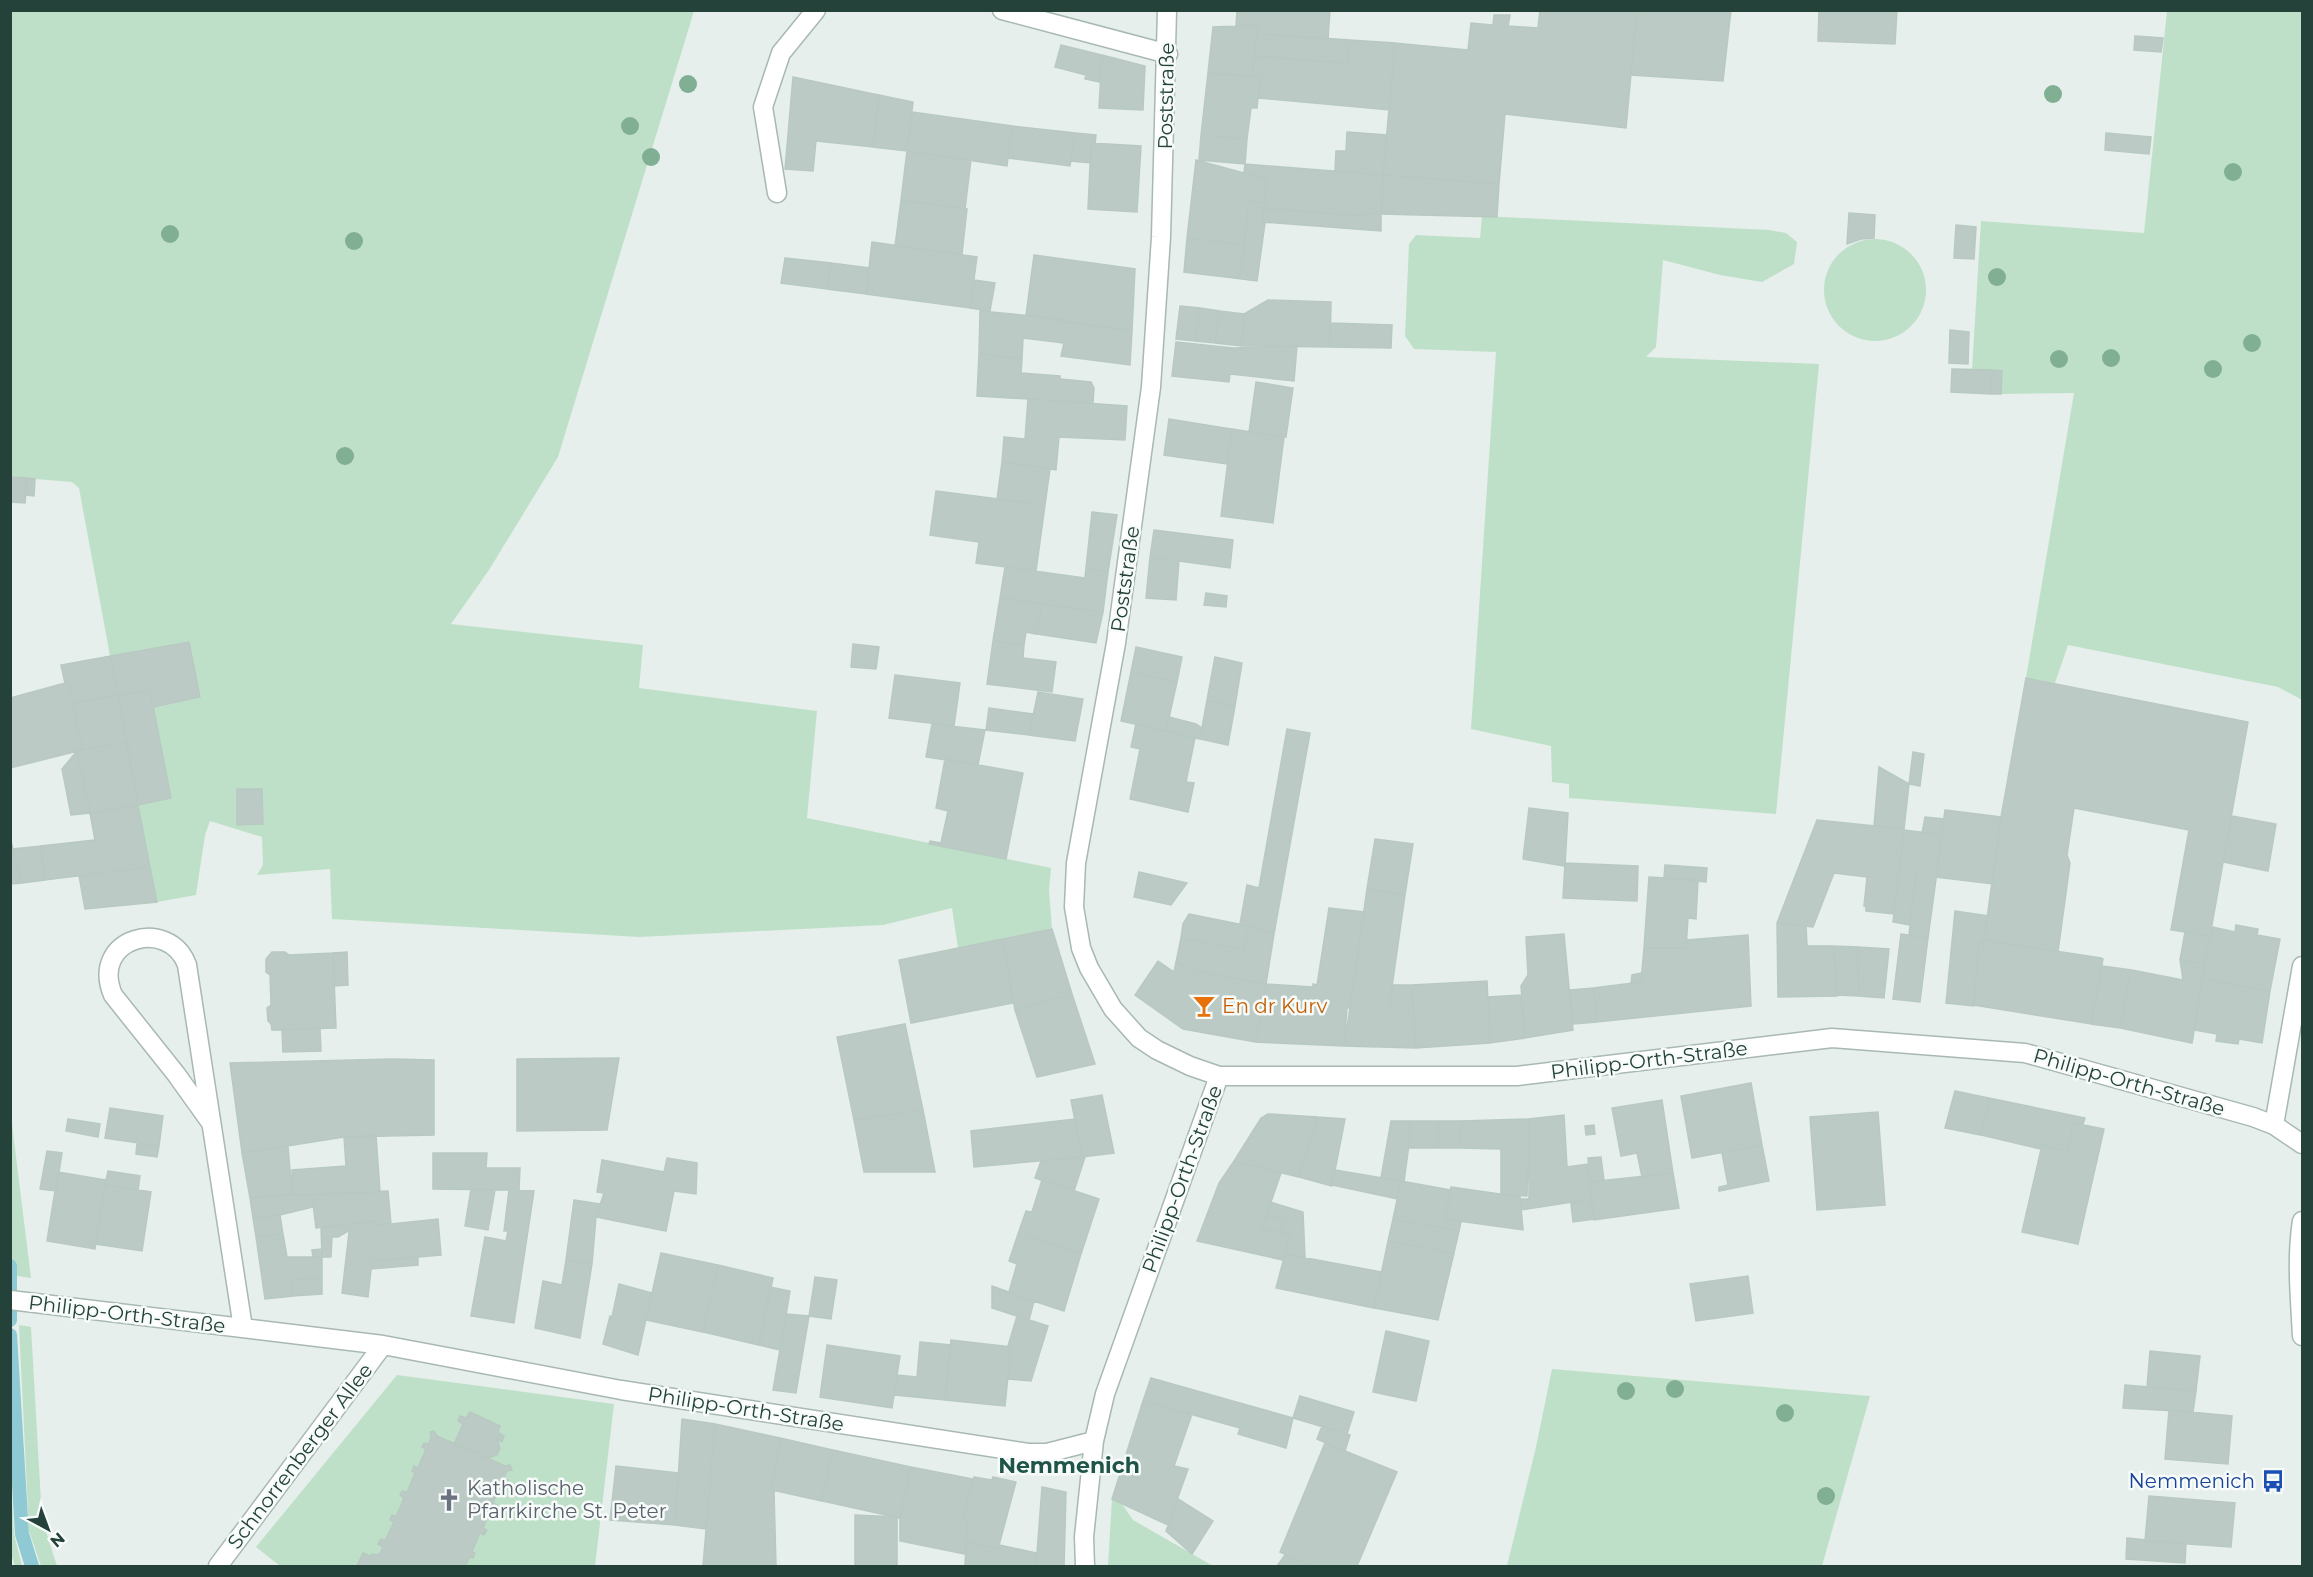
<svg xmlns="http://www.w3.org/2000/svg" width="2313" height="1577" font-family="Montserrat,sans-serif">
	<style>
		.green { fill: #bfe0c8 }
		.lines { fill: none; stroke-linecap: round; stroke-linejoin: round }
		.stream { stroke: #8ec9d4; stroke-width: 14 }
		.building { fill: #bbcac4; stroke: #b8c9c2; stroke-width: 1.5 }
		.service-casing { stroke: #a8b8b2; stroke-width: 21 }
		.minor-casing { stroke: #a8b8b2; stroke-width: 21 }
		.service { stroke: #fff; stroke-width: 18 }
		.minor { stroke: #fff; stroke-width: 18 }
		.tree { fill: #80af93 }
		.labels { text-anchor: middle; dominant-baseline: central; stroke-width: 5; stroke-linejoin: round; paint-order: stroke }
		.street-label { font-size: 20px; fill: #24423a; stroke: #f7fbf9 }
		.food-label { font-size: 20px; fill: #c56008; stroke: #f7fbf9; text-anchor: start }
		.transit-label { font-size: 20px; fill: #164399; stroke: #f7fbf9; text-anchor: end }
		.worship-label { font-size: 20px; fill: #5b616d; stroke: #f7fbf9; text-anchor: start }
		.quarter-label { font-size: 22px; font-weight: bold; fill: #1f5548; stroke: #f7fbf9 }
	</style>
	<rect width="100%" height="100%" fill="#e6efeb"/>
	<!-- green -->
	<path class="green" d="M10,11H694L558,457L489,570L451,624L643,645L639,688L817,711L807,818L1051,868L1049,890L1052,929L958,948L952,908L883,925L639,937L332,919L330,869L257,875L263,865L262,837L210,821L205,835L196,895L157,902L138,805L171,798L153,707L200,696L189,642L110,656L79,488L72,482L11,477Z
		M2167,11H2302V700L2278,687L2068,645L2055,683L2026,678L2074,393L2001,394L2002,371L1972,370L1981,221L2144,233Z
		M1482,216L1769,230L1786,233L1797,242L1794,264L1762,282L1720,275L1663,260L1656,347L1646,357L1819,364L1776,814L1569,798V784L1552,782L1551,746L1471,729L1496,352L1414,349L1405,336L1409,244L1416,235L1480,238Z
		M1824 290a51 51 0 1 1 102 0a51 51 0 1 1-102 0Z
		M10,1116H11L31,1278L11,1275Z
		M19,1325L31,1327L42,1519L57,1566H41L29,1531Z
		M1552,1369L1870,1396L1822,1566H1507L1536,1447Z
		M397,1375L614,1404L595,1566H280L256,1547Z
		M10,1461L14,1534L22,1566H15L10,1551Z
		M1112,1499L1122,1504L1133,1520L1213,1566H1108Z"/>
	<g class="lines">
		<!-- stream -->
		<path class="stream" d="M10,1266V1320
			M10,1335L22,1534L32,1566"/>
	</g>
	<!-- building -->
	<path class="building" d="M1237,10H1330L1328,39L1257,34L1258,25L1236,26Z
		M1540,10H1637L1626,128L1505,114L1499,184L1383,175L1395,43L1468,50L1471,23L1493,25L1494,15H1510L1508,26L1538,28Z
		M1637,10H1731L1723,81L1631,75Z
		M1819,10H1897L1895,44L1818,41Z
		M1258,25L1252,77L1208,73L1213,27Z
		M1257,34L1350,40L1347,63L1254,56Z
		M2135,36L2163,38L2161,52L2134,50Z
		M1350,40L1395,43L1390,110L1259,98L1260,77H1252L1254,56L1347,63Z
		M1061,45L1102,55L1100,82L1085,79L1086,75L1055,67Z
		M1102,55L1145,66L1143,110L1099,108Z
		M1208,73L1260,77L1257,108H1251L1247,139L1201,135Z
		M793,77L879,95L873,147L816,141L813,171L785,169Z
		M879,95L913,102L907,151L873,147Z
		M912,112L1012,126L1007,166L907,151Z
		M1012,126L1075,133L1070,166L1008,158Z
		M1347,132L1387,135L1383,175L1335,171L1336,151H1346Z
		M1075,133L1096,135L1095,144L1091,143V163L1071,161Z
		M2106,133L2151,137L2149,154L2105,150Z
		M1201,135L1247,139L1245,164L1199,160Z
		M1091,143L1141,146L1137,212L1088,209Z
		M907,151L971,160L965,209L901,200Z
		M1196,160L1266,179L1264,203L1249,201L1244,245L1187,238Z
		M1245,164L1383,175L1381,214L1362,213V216L1264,208L1266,179L1244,173Z
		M1383,175L1499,184L1497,217L1381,214Z
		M901,200L967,209L962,254L895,246Z
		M1249,201L1264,203L1263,222L1265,223L1257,281L1234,278L1241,274Z
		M1264,208L1362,216V213L1381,214V231L1263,222Z
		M1849,213L1875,215L1874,238L1861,239L1847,244Z
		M1956,225L1976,227L1974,259L1954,258Z
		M1187,238L1244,245L1241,274L1234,278L1184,272Z
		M872,242L977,257L970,308L866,294Z
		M1034,255L1135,269L1132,331L1026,315Z
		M785,258L831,263L827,289L781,283Z
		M831,263L869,268L866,294L827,289Z
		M974,280L995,283L990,311L970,308Z
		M1268,300L1331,302L1330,347L1242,346L1244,314Z
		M1180,306L1200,308L1195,341L1176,339Z
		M1200,308L1219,311L1215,343L1195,341Z
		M980,311L1064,319V322L1132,331L1130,365L1061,356L1064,343L1023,338L1022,359L979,354Z
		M1219,311L1244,314L1242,346L1215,343Z
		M1330,323L1392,325L1391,348L1330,347Z
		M1950,330L1969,332L1968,364L1949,363Z
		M1176,342L1233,348L1297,346L1294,381L1230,374L1229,382L1172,376Z
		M979,354L1022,359L1021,373L1060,376V379L1091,382L1094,388L1093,403L977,396Z
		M1952,369L1992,370L1991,394L1951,392Z
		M1992,370L2002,371L2001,394H1991Z
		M1256,382L1293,388L1286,437L1249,432Z
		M1028,399L1127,406L1125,440L1059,437L1056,470L1002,462L1004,437L1025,439Z
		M1169,419L1232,429L1227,464L1164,455Z
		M1232,429L1284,437L1273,523L1221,516Z
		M1002,462L1050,469L1045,505L997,499Z
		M10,477L27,478L25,503L10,502Z
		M27,478L35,479L34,496L26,495Z
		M936,491L1045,505L1036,571L976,563L979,542L930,535Z
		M1092,512L1117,515L1108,572L1086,568Z
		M1154,530L1233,540L1230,568L1150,557Z
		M1150,557L1179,561L1176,600L1146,598Z
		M1005,567L1085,578L1086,568L1108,572L1103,612L1000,598Z
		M1206,593L1227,596L1226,607L1204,605Z
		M1000,598L1042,604L1036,634L1026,632L1024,645L993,641Z
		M1042,604L1103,612L1096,643L1036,634Z
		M993,641L1024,645L1023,658L1056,662L1052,692L987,684Z
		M189,642L200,697L153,707L150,690L118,695L110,656Z
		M853,644L879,647L876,669L851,667Z
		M1136,647L1182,657L1177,682L1131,672Z
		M110,656L118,695L73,703L69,682L65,683L61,665Z
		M1215,657L1242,663L1235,706L1207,700Z
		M1131,672L1177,682L1166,731L1121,721Z
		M895,675L960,683L954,726L889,718Z
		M2026,678L2248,722L2210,936L2171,930L2189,830L2074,808L2067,855L2070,863L2058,952L1984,940L2001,817Z
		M69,682L82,750L10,768V698Z
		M150,690L171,798L138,805L118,695Z
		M1038,692L1083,699L1075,741L1029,735Z
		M118,695L127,742L82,750L73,703Z
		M1207,700L1235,706L1228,745L1200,739Z
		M989,708L1033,714L1029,735L986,730Z
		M1169,717L1196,724L1202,728L1200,739L1166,731Z
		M932,724L985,730L978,765L926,757Z
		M1136,724L1195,738L1186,782L1194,783L1188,812L1130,799L1140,749L1131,747Z
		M1287,729L1310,733L1274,934L1240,924L1247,885L1259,888Z
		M127,742L138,805L90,813L77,751Z
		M77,751L90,813L71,815L62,769Z
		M1913,752L1924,754L1920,786L1909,784Z
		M945,759L1023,773L1006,859L929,844L930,841L941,843L948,811L936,808Z
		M1879,767L1909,784L1904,829L1874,826Z
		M237,789H262L263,824L237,825Z
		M138,805L150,867L45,880L41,846L95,840L90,813Z
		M1529,808L1568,813L1565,866L1523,859Z
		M1945,810L2001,817L1993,884L1936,877Z
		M2232,816L2276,824L2268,871L2223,862Z
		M1925,817L1944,819L1942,835L1922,833Z
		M1817,820L1904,829L1894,914L1866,911V906H1864L1867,877L1834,873L1813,927L1777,923Z
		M1904,830L1942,835L1928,938L1909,935L1916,873L1899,871Z
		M10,837L13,849L22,883L10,884Z
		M1375,839L1413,844L1405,895L1367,889Z
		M41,846L45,880L22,883L13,849Z
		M1565,863L1638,866L1637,901L1563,898Z
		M1665,865L1707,868L1706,882L1664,878Z
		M150,867L157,902L85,909L79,876Z
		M1899,871L1916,873L1910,925L1893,922Z
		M1139,872L1187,883L1171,905L1134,897Z
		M1649,877L1698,880L1696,919L1688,918L1686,948H1644Z
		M1367,889L1405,895L1389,1008H1350Z
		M1329,908L1364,912L1350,1008H1347L1344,1046L1255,1042L1266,984L1313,987V984L1317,985Z
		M1955,911L1988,916L1983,944L1979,943L1974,1006L1946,1003Z
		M1189,914L1249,926L1244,950L1181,938L1183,924Z
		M1777,923L1806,926L1807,946H1834L1837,996L1778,997Z
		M2236,925L2258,929L2257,935L2280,939L2270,991L2202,979L2212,927L2235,932Z
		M1249,926L1274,934L1266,984L1195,971L1176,962L1181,938L1244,950Z
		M1052,929L1072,994L1015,1010L1003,939Z
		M2185,932L2210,936L2205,964L2180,960Z
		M1564,934L1573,1030L1525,1038L1521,986L1528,975L1526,937Z
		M1901,934L1928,938L1920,1002L1893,999Z
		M1748,935L1751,1006L1597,1022L1594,988L1641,982L1644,948H1686L1687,940Z
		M1003,939L1013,1003L911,1023L899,960Z
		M1984,940L2101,958L2103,959L2091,1024L1974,1005L1979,943L1983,944Z
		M1834,946L1858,947L1859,996L1837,995Z
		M1858,947L1889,949L1884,998L1859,996Z
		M272,952H285L289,955L333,953L336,1028L272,1030L271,1024L268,1021L267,1008L271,1005L270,975L266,972V959Z
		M347,952L348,985L334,986L333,953Z
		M2180,960L2205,964L2192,1043L2120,1028L2131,970L2183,980Z
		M1158,961L1174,972L1176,962L1195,971L1266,984L1255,1042L1183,1029L1135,995Z
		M2102,966L2131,970L2120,1028L2091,1024Z
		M1642,973L1641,982L1631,984L1632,975Z
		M2202,979L2270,991L2262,1043L2239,1039L2238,1044L2216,1041L2217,1034L2194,1030Z
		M1487,981L1490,1043L1416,1048L1412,985Z
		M1392,985H1412L1413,1008H1389Z
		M1594,988L1597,1022L1573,1024L1570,990Z
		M1072,994L1095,1064L1037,1077L1015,1010Z
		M1521,995L1525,1038L1490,1043L1488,997Z
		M1350,1008H1413L1416,1048L1344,1046Z
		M905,1024L923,1110L854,1120L837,1037Z
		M320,1028L321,1051L283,1052L282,1030Z
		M619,1058L607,1130L517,1131V1059Z
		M392,1059L434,1060V1135L344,1137L242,1153L230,1063Z
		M1751,1083L1762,1145L1692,1158L1681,1096Z
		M1955,1091L1989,1098L1981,1135L1945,1128Z
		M1102,1095L1114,1153L1082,1157L1071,1100Z
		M1989,1098L2085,1118L2083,1124L2074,1123L2067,1151L2042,1145L2041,1149L1981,1135Z
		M1662,1100L1673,1173L1642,1177L1637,1153L1621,1156L1612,1108Z
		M110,1108L163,1116L159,1146L105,1138Z
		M923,1110L935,1172H864L854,1120Z
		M1878,1112L1885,1205L1817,1210L1810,1117Z
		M1268,1114L1317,1117L1299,1177L1234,1161L1261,1118Z
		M1564,1115L1567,1167L1588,1164L1591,1199L1521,1210L1520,1199H1529V1119Z
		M1317,1117L1345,1119L1332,1186L1299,1177Z
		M68,1119L100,1124L98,1137L66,1131Z
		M1075,1119L1082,1157L974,1167L971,1131Z
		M1529,1119L1527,1196L1501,1194V1149L1460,1148L1461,1121Z
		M1391,1121H1410V1137L1404,1182L1381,1178Z
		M1410,1121H1438V1148H1409Z
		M1438,1121H1461L1460,1148H1438Z
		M2074,1123L2104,1129L2078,1244L2022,1232L2042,1145L2067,1151Z
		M1594,1125L1595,1134L1586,1135L1585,1126Z
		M376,1135L380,1192L292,1195V1170L346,1166L344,1137Z
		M137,1143L159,1146L157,1157L136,1154Z
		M1762,1145L1769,1181L1719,1191V1187L1728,1185L1722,1153Z
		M288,1146L292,1195H278L250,1198L242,1153Z
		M47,1151L62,1153L56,1191L40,1189Z
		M433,1153H487L486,1168H520L519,1190L433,1189Z
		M1085,1157L1074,1191L1035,1178L1041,1161Z
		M1601,1157L1604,1181L1590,1182L1588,1158Z
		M667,1158L697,1163L696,1194L674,1191L666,1231L596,1217L604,1193L597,1192L602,1160L664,1172Z
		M1234,1161L1281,1173L1262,1228L1290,1235L1283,1260L1197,1241L1219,1183Z
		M1335,1170L1401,1181L1398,1199L1332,1185Z
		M108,1171L140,1176L138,1190L105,1185Z
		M58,1172L106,1180L95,1249L47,1241Z
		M1673,1173L1679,1208L1594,1220L1590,1182Z
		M1042,1180L1099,1199L1081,1254L1018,1234L1026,1211L1032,1212Z
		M1401,1181L1451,1190L1445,1219L1461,1222L1459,1231L1393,1219Z
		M105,1185L151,1192L142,1251L96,1244Z
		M1451,1187L1520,1197L1523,1230L1445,1219Z
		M471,1189L495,1190L488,1230L465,1226Z
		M509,1190L534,1191L514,1323L471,1316L485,1237L506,1241L508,1231H504Z
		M388,1191L391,1224L376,1225V1221L316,1228L312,1195Z
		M278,1195H312L313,1207L280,1215L253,1218L250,1198Z
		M1591,1199L1594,1219L1573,1222L1571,1203Z
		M574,1200L601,1204L596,1217L592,1264L566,1260Z
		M1270,1202L1303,1212L1305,1257L1285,1254L1290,1235L1281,1233L1284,1220L1266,1215Z
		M280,1215L283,1234L256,1237L253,1218Z
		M1266,1215L1284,1220L1281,1233L1262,1228Z
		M438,1219L441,1255L372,1261L368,1297L342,1293L350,1224L376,1221V1225L391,1224Z
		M1393,1219L1459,1231L1454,1253L1388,1241Z
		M350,1224V1230L338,1237H332L331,1257H322L321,1227Z
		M283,1234L287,1257H322V1278L291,1280L293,1296L265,1299L256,1237Z
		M1018,1234L1081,1254L1064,1311L1000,1290L1009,1292L1017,1264L1009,1261Z
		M1388,1241L1454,1253L1438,1320L1374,1308Z
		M322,1249V1257H313L312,1250Z
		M661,1253L718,1265L703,1332L646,1320Z
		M1285,1254L1382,1272L1374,1308L1276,1288Z
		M418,1257V1265L371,1269L372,1261Z
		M566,1260L592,1264L580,1338L535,1328L543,1281L562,1285Z
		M718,1265L773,1278L759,1345L703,1332Z
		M1748,1276L1753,1313L1696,1321L1690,1284Z
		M815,1277L837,1280L831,1319L809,1316Z
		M322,1278V1294L293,1296L291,1280Z
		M619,1284L652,1293L638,1355L603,1344L610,1316L612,1317Z
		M992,1286L1034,1301L1029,1320L992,1308Z
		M770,1287L790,1291L780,1350L759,1345Z
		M786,1314L809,1316L796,1393L773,1390Z
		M1017,1316L1048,1326L1031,1381L1008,1379L1011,1347L1008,1346Z
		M1386,1331L1429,1341L1416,1401L1373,1392Z
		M951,1340L1011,1347L1005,1406L945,1400Z
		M920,1342L951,1345L945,1400L895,1395L898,1375L917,1377Z
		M827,1345L900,1356L892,1408L820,1397Z
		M2150,1351L2200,1356L2196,1391L2147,1387Z
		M1151,1378L1293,1418L1286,1448L1238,1434L1240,1428L1143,1401Z
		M2125,1385L2196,1391L2193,1412L2123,1408Z
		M1300,1396L1354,1412L1347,1434L1293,1418Z
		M1143,1401L1192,1414L1174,1466L1188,1469L1168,1525L1112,1499Z
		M2169,1410L2232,1416L2228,1464L2165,1459Z
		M470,1412L500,1426L498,1432L504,1436L502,1442L497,1439L500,1448L497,1455L489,1458L454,1444L463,1424L458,1421L460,1416L466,1418Z
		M682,1419L715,1424L706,1529L675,1525Z
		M715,1424L780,1438L772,1490L774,1491L776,1566H703Z
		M1322,1426L1350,1435L1345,1451L1317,1439Z
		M434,1431L437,1436L505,1466L510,1465L512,1470L507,1471L504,1478L508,1480L506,1484L501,1483L493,1503L497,1505L495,1510L491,1508L483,1528L487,1530L484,1535L480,1533L472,1552L475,1553L473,1558L470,1557L465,1566H357L363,1553L371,1556L372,1554L377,1555L380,1554L383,1547L378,1544L381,1539L385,1541L394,1522L390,1520L392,1515L396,1517L404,1498L400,1495L402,1491L407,1492L415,1473L412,1471L414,1466L418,1468L426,1449L422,1447L424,1443L429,1444L431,1437L430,1432Z
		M780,1438L833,1450L822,1501L772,1490Z
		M1325,1443L1397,1472L1357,1566H1313L1280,1552Z
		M833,1450L911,1467L900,1518L822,1501Z
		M616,1466L678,1473L675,1525L610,1520Z
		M911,1467L973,1479L963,1517L968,1518L965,1554L900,1541V1518Z
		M974,1477L992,1480L993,1477L1016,1482L998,1549L966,1542L968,1518L963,1517Z
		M1042,1487L1066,1492L1064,1566H1036Z
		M2149,1496L2235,1503L2231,1547L2145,1541Z
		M1178,1499L1213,1521L1192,1554L1166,1531Z
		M855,1515L897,1517V1566H855Z
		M2127,1538L2186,1544L2185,1563L2126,1559Z
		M966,1542L998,1549L999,1545L1037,1553L1036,1566H965Z
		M1285,1555L1313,1566H1277Z"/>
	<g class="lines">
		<!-- service casing -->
		<g class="service-casing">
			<path id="service" d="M1002,10L1168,54
				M777,193L763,107L781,53L816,10
				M2274,1125L2302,966"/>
		</g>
		<!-- minor casing -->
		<g class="minor-casing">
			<path id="minor" d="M1167,10L1161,237L1151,387L1116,643L1076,863L1074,907L1081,948L1089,968L1113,1009L1139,1038L1157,1050L1190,1066L1219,1076H1517L1832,1038L2025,1053L2253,1117L2274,1125L2302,1144
				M211,1123L176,1074L113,995C89,938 169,916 187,965L243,1328
				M2302,1221C2296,1259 2300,1297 2302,1336
				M10,1300L383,1345L621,1390L1028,1453H1047L1094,1441L1105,1394L1219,1076
				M218,1566L383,1345
				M1085,1566L1084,1537L1094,1441"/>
		</g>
		<!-- service -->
		<use href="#service" class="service"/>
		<!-- minor -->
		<use href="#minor" class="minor"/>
	</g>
	<!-- trees -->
	<g class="tree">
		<circle cx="688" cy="84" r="9"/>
		<circle cx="2053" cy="94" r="9"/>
		<circle cx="630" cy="126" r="9"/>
		<circle cx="651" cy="157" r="9"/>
		<circle cx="2233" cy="172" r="9"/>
		<circle cx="170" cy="234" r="9"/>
		<circle cx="354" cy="241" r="9"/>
		<circle cx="1997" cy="277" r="9"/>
		<circle cx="2252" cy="343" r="9"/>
		<circle cx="2111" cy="358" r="9"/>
		<circle cx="2059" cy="359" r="9"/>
		<circle cx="2213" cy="369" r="9"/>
		<circle cx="345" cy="456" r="9"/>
		<circle cx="1675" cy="1389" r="9"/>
		<circle cx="1626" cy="1391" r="9"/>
		<circle cx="1785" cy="1413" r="9"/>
		<circle cx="1826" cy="1496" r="9"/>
	</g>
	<!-- icons -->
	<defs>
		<g id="bar-bare" transform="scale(1.8)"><path d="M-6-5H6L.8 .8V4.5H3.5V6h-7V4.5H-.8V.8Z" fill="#e8710a" stroke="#f7fbf9" stroke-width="2.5" paint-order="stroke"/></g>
		<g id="bus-bare" transform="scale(1.8)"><path d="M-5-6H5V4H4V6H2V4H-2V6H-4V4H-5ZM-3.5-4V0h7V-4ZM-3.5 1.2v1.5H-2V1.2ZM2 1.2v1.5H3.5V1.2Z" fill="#1a4fb4" stroke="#f7fbf9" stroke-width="2.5" paint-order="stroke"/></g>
		<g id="church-bare" transform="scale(1.8)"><path d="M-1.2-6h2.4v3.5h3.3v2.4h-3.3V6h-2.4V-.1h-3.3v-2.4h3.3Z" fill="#6b7280" stroke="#f7fbf9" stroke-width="2.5" paint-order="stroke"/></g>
	</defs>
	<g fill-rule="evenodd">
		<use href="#bar-bare" x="1204" y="1006"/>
		<use href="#bus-bare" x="2273" y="1481"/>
		<use href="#church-bare" x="449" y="1500"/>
	</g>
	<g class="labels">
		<!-- street labels -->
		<g class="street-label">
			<text transform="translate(1166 96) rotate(-89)">Poststraße</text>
			<text transform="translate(1125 579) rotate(-82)">Poststraße</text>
			<text transform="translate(1649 1060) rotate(-7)">Philipp-Orth-Straße</text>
			<text transform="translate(2129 1082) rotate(16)">Philipp-Orth-Straße</text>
			<text transform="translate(1182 1179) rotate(-70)">Philipp-Orth-Straße</text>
			<text transform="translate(127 1314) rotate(7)">Philipp-Orth-Straße</text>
			<text transform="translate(746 1409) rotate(9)">Philipp-Orth-Straße</text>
			<text transform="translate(300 1456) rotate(-53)">Schnorrenberger Allee</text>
		</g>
		<!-- food labels -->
		<g class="food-label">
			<text x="1222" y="1006">En dr Kurv</text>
		</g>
		<!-- transit labels -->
		<g class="transit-label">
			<text x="2255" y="1481">Nemmenich</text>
		</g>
		<!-- worship labels -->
		<g class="worship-label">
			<text x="467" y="1488">Katholische<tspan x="467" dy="23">Pfarrkirche St. Peter</tspan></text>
		</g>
		<!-- quarter labels -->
		<g class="quarter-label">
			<text x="1069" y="1465">Nemmenich</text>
		</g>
	</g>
	<!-- border -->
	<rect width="2313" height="1577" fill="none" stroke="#24423a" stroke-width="24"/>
	<!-- north arrow -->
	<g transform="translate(48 1529) rotate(139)" stroke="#f7fbf9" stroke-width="4.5" paint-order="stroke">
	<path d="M0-4.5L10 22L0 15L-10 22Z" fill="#24423a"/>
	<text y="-9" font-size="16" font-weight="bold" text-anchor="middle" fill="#24423a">N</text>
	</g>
</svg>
